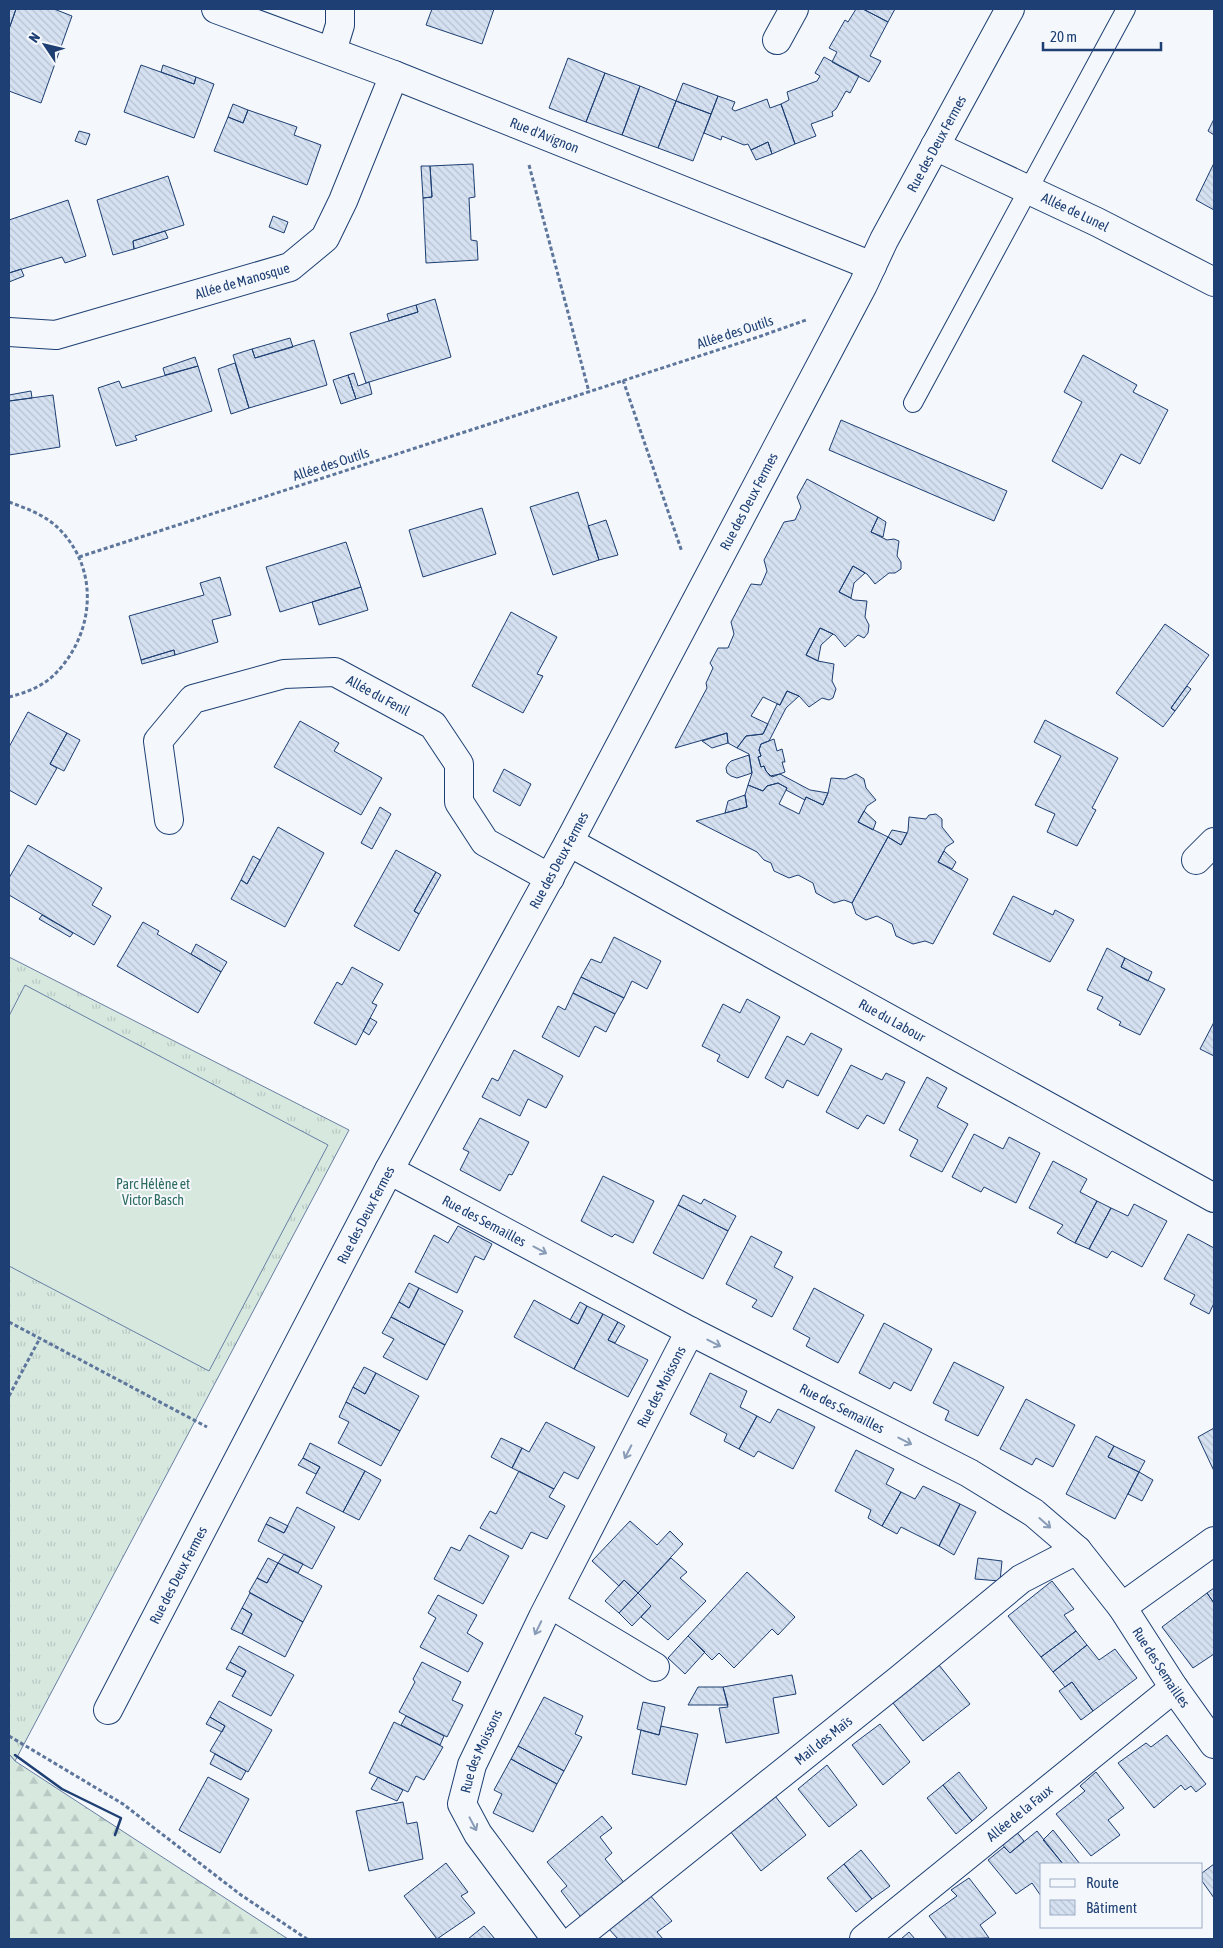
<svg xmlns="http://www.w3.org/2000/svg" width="1223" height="1948" font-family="'Asap Condensed',sans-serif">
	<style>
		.grass { fill: url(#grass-tufts); stroke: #687fa3 }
		.forest { fill: url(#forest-firs); stroke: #687fa3 }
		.pitch { fill: #d7e8df; stroke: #687fa3 }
		.building { fill: url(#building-back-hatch); stroke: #1d3f73 }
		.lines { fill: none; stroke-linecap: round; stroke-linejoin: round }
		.service-casing { stroke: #1d3f73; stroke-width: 20 }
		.minor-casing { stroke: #1d3f73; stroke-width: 30 }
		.path { stroke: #5e769c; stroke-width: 3; stroke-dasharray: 4 2.5; stroke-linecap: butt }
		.service { stroke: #f4f7fb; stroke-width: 18 }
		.minor { stroke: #f4f7fb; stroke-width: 28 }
		.wall { stroke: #1d3f73; stroke-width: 2.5 }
		.oneway { stroke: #889bb7 }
		.labels { text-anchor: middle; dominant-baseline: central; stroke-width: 4; stroke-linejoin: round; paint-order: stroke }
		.street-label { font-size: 14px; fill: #1d3f73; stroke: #f4f7fb }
		.park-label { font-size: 14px; fill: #2c6c60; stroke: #f4f7fb }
	</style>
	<defs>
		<pattern id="grass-tufts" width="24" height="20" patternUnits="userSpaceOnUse" patternTransform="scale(1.25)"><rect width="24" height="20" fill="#d7e8df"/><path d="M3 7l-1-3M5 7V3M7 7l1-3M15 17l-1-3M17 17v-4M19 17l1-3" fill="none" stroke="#b8c8c3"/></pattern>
		<pattern id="forest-firs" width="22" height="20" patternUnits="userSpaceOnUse" patternTransform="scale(1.25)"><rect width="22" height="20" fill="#d7e8df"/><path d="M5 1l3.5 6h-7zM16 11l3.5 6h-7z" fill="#b8c8c3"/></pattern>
		<pattern id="building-back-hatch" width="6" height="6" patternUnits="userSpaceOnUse" patternTransform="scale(1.25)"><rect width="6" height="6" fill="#d5e0f0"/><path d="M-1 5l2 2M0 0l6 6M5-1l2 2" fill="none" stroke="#b6c1d1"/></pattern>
	</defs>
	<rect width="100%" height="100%" fill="#f4f7fb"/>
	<!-- grass -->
	<path class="grass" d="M9,957L349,1130L15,1761L9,1754Z"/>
	<!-- forest -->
	<path class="forest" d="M9,1754L15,1761L288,1939H9Z"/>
	<!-- pitch -->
	<path class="pitch" d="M25,985L328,1145L209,1371L9,1266V1016Z"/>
	<!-- building -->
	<path class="building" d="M9,9H16L9,29Z
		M16,9H54L72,16L41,103L9,91V29Z
		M432,9H494L482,44L426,25Z
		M856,9H863L888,22L870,56L881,61L869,82L832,62L837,52L829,48L845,20L848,22Z
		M863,9H895L888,22Z
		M824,57L859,76L850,93L846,91L836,109L832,112L833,116L811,124L816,136L795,144L781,104L789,100L787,92L817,81L820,76L815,73Z
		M568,58L605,73L586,122L549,108Z
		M141,65L194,84L196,77L214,84L194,138L124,112Z
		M163,65L196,77L194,84L161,72Z
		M605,73L640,86L622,135L586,122Z
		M683,83L718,96L711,114L676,101Z
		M640,86L676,101L658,148L622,135Z
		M718,96L735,102L732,109L735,111L767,99L770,108L781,104L795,144L772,154L768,142L751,150L748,144L744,145L722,136L721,140L704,133Z
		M676,101L711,114L693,161L658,148Z
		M233,104L248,110L243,123L228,117Z
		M248,110L297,127L294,135L321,145L307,185L214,151L228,117L243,123Z
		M1214,119V135L1208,131Z
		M79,131L90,134L86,145L75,141Z
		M768,142L772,154L756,160L751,150Z
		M1214,163V210L1196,200Z
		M473,164L475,197L469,198L471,240L477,241L478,260L426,263L423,198L432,197L430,166Z
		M421,166H430L432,197L423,198Z
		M168,176L184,225L133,241L134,249L113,255L97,200Z
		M68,200L86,256L65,263L62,257L9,273V220Z
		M273,216L288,222L284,233L269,227Z
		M165,231L168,238L134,249L133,241Z
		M21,269L24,276L9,282V273Z
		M435,299L451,357L366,383L350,333L418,312L416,305Z
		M416,305L418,312L389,321L387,314Z
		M290,338L293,347L255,358L252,349Z
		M314,340L327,385L249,408L233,355L252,349L255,358Z
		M1083,355L1137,385L1133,392L1168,410L1140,464L1121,454L1102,489L1052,461L1082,402L1064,392Z
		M195,357L198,366L165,375L163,368Z
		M235,363L249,408L231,414L218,369Z
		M198,366L212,411L135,436L137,440L116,446L98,388L119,381L122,388Z
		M354,373L358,386L369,382L372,394L356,399L348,375Z
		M348,375L356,399L341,404L333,380Z
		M31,391L32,398L9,401V395Z
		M53,395L60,447L9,455V401Z
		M841,420L1007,491L994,521L829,450Z
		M807,479L878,517L871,532L887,540L894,539L899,541L897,556L901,562V569L895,573H889L875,584L867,574L853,566L839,592L854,600L867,601L865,617L869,625L868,633L864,638L858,635L845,647L835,635L820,628L806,655L818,661L834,664L832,681L836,689L833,698L829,700L822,698L809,707L799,696L787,691L780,705L763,697L751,716L768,724L763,734L746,736L737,748L728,743L727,733L675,748L707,688L706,683L713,668L710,663L718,648H728L734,634L731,622L751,584L761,585L767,571L764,560L784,522L795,520L801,507L797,497Z
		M578,492L599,560L553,575L530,507Z
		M482,508L496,554L423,577L409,530Z
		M878,517L886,522L883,537L871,532Z
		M606,520L618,555L599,560L588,526Z
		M346,542L361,587L280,612L266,567Z
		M853,566L865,573L854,583L851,598L839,592Z
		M220,577L231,615L212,620L218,642L175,655L174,650L141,660L129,616L204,595L200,583Z
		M361,587L368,610L319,625L312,602Z
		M511,612L557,637L537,674L543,676L523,713L472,686Z
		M1165,624L1209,655L1171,708L1175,711L1163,727L1116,693Z
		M820,628L833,634L821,645L818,661L806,655Z
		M174,650L175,655L142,664L141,660Z
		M1187,686L1191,689L1175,711L1171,708Z
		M787,691L799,696L786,708L769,741L761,744L759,750L761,756L758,757L761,767L764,766L766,771L770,776L780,774L810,790L828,793L823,805L806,797L805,800L786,790L787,788L778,783L767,786L763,791L748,785L752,773L749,754L737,748L746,736L763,734L777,704L780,705Z
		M28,712L67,733L50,764L57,768L36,805L9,790V747Z
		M1045,720L1118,758L1092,808L1096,810L1077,846L1047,832L1055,814L1035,805L1061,756L1034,742Z
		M300,721L339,743L334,751L382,778L361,815L274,767Z
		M67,733L80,740L64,771L50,764Z
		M727,733L728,743L712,748L702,741Z
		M774,739L777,751L782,749L785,762H782L785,772L772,777L766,771L764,766L761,767L758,757L761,756L759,750L761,744Z
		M749,755L752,773L737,778L731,776L727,773L726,768L728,764L731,761Z
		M504,769L531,784L520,806L493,791Z
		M856,774L864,779L866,788L876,800L867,806L858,822L888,837L852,903L844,900L834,903L816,893L813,883L798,875L789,878L774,871L771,863L764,860L757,852L696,821L747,807L745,795L748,785L763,791L767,786L778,783L787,788L779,804L799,814L806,797L823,805L828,793L831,778L845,779Z
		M745,795L747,807L725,813L728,801Z
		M380,807L391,814L372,849L361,843Z
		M864,811L876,822L873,830L858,822Z
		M936,814L942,819V827L954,842L946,847L938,862L968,879L933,944L925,941L913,944L896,936L892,924L877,916L866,920L856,914L852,903L888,837L901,845L908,831L909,817L926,819L929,815Z
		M278,827L324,853L285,927L231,899L241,880L247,884Z
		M892,830L907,833L901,845L888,837Z
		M28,845L102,888L92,905L111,916L94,945L9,895V878Z
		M396,850L436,872L414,911L419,914L399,951L354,926Z
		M944,851L956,862L952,869L938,862Z
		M253,856L260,860L247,884L241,880Z
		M436,872L441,875L419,914L414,911Z
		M1013,896L1053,915L1055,910L1074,920L1050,962L993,934Z
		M42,915L73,933L70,937L39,919Z
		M143,922L159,931L157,934L221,972L198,1013L117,966Z
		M614,937L661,961L647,989L632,981L624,998L581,977L591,959L601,963Z
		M196,944L227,962L221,972L191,954Z
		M1107,948L1125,958L1121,967L1165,989L1140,1035L1119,1025L1121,1022L1097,1009L1103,997L1087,990Z
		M1125,958L1152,972L1148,981L1121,967Z
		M352,967L383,984L372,1003L377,1005L356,1045L314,1023L337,982L342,985Z
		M581,977L624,998L615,1014L573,993Z
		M573,993L615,1014L606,1032L595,1026L579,1057L542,1037L558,1006L565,1010Z
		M747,999L780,1017L748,1078L717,1061L720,1055L702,1046L723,1004L740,1013Z
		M370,1018L377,1022L369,1035L363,1031Z
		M1214,1022V1056L1200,1049Z
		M811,1033L842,1049L818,1096L787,1080L783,1088L765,1078L787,1036L804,1045Z
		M514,1050L563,1076L546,1108L528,1099L520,1116L482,1097L492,1078L498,1081Z
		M851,1065L882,1080L886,1073L905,1082L884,1124L867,1115L858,1129L826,1112Z
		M927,1077L947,1088L937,1107L968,1124L942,1172L910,1156L918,1140L899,1130Z
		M480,1118L529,1142L512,1175L509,1174L500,1191L460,1170L469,1152L463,1149Z
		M974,1134L1003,1149L1009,1137L1040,1153L1016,1203L984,1187L981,1192L952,1177Z
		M1053,1161L1087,1179L1080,1192L1097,1201L1075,1243L1057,1233L1063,1225L1029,1208Z
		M603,1176L654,1201L633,1243L615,1234L612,1237L581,1221Z
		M683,1195L701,1204L704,1199L736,1216L728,1231L678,1205Z
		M1097,1201L1111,1208L1089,1249L1075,1243Z
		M1134,1204L1167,1221L1142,1267L1112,1251L1107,1258L1089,1249L1111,1208L1128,1216Z
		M678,1205L728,1231L703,1279L653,1253Z
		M458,1226L492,1244L484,1260L475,1256L457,1293L415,1272L434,1235L448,1243Z
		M1188,1234L1214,1248V1303L1209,1314L1190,1304L1195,1295L1164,1279Z
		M751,1236L782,1252L774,1267L793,1277L772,1317L752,1307L757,1300L726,1284Z
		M409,1283L419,1288L409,1308L399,1302Z
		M419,1288L463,1311L445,1345L391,1317L399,1302L409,1308Z
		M814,1288L864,1315L838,1363L806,1346L810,1338L793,1329Z
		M534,1300L578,1324L587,1306L603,1314L574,1369L514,1337Z
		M580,1302L587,1306L578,1324L570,1320Z
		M603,1314L618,1322L608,1340L648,1360L628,1397L574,1369Z
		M391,1317L445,1345L427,1380L383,1357L394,1339L382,1333Z
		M618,1322L625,1326L615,1343L608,1340Z
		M884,1323L932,1349L911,1391L894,1382L890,1389L859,1373Z
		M954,1362L1004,1387L978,1436L945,1420L949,1411L933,1403Z
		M364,1367L376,1373L365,1394L353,1387Z
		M376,1373L419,1396L400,1431L346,1402L353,1387L365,1394Z
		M710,1373L747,1391L740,1407L757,1416L739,1449L724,1441L727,1434L690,1414Z
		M1026,1399L1075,1425L1053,1467L1036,1458L1032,1465L1000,1449Z
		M346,1402L400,1431L381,1466L338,1443L349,1422L339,1417Z
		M778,1409L815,1427L793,1469L758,1451L754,1457L739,1449L757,1416L770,1423Z
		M546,1422L595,1447L578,1479L564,1472L554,1489L512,1468L522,1448L529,1452Z
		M1214,1428V1471L1198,1437Z
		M1096,1436L1114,1446L1108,1457L1139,1472L1115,1519L1066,1494Z
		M501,1438L522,1448L512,1468L491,1457Z
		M310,1443L365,1471L343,1512L306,1493L320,1467L303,1458Z
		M1114,1446L1145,1461L1139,1472L1108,1457Z
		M856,1450L894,1469L886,1484L901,1492L882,1526L868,1518L871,1510L835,1491Z
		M303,1458L320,1467L316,1474L298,1465Z
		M365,1471L381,1480L359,1520L343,1512Z
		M519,1471L554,1489L549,1497L565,1506L547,1539L531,1532L522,1549L480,1528L490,1511L496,1514Z
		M1139,1472L1153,1480L1142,1501L1128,1494Z
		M923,1486L960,1504L939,1546L901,1527L897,1534L882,1526L901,1492L915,1499Z
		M960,1504L976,1512L954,1555L939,1546Z
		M297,1507L335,1527L312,1569L258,1541L266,1524L284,1533Z
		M270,1517L288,1526L284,1533L266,1524Z
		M630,1521L657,1545L670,1531L683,1544L638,1593L624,1580L619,1586L592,1561Z
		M469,1535L509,1556L483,1604L434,1579L451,1547L460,1551Z
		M284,1554L303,1564L298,1573L278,1563Z
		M268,1558L278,1563L267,1583L257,1578Z
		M671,1558L687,1572L680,1578L706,1601L668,1640L641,1617L651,1606L638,1593Z
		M978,1558L1002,1561L1000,1581L975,1579Z
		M278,1563L322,1586L303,1622L249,1592L257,1578L267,1583Z
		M747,1572L795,1617L778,1635L772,1629L734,1668L719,1653L712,1660L688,1636Z
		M624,1580L638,1593L619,1613L605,1601Z
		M1052,1581L1074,1609L1064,1615L1076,1631L1041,1657L1008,1616Z
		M1214,1588V1603L1207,1593Z
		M250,1593L303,1622L285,1657L242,1634L252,1614L242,1608Z
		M638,1593L651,1606L632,1626L619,1613Z
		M1207,1593L1214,1603V1654L1193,1668L1162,1627Z
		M438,1595L477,1615L467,1633L483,1643L468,1672L420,1647L436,1618L428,1613Z
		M242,1608L252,1614L242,1634L231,1629Z
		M1076,1631L1087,1645L1053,1672L1041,1657Z
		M688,1636L705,1652L685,1674L668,1658Z
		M1087,1645L1099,1660L1115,1649L1137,1678L1093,1711L1072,1682L1065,1687L1053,1672Z
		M239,1646L294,1675L271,1716L232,1696L246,1671L230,1662Z
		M230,1662L246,1671L243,1677L226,1669Z
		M422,1662L461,1682L452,1700L463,1705L447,1737L399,1712L415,1682L413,1679Z
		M939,1665L970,1704L923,1741L893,1703Z
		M792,1675L796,1694L773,1698L779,1733L726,1743L719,1708L728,1707L723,1687Z
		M1072,1682L1093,1711L1081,1720L1059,1691Z
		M698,1687H723L728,1705H688Z
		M544,1697L583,1716L575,1734L582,1737L564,1771L518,1746Z
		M219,1701L272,1730L248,1772L210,1751L225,1726L210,1717Z
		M643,1702L665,1707L659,1735L637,1729Z
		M406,1716L444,1736L440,1745L401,1725Z
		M210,1717L225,1726L222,1732L206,1724Z
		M394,1722L443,1747L424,1780L416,1776L408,1792L369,1773Z
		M880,1724L910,1762L883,1785L852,1745Z
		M661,1726L698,1734L686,1785L632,1774L641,1730L659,1735Z
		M1167,1735L1206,1784L1196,1792L1191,1786L1185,1790L1181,1785L1154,1808L1118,1763L1146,1743L1151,1747Z
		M518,1746L564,1771L557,1784L511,1759Z
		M215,1754L246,1771L241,1780L210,1764Z
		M511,1759L557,1784L533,1832L493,1813L502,1794L494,1790Z
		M827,1765L857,1805L829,1827L798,1789Z
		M959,1772L987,1808L972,1821L943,1785Z
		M1096,1772L1124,1808L1108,1820L1120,1835L1091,1856L1056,1814L1085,1791L1080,1786Z
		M208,1777L249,1799L220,1853L179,1830Z
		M378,1777L403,1790L397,1801L371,1789Z
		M943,1785L972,1821L956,1834L927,1798Z
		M775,1796L806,1835L761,1871L730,1831Z
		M403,1802L407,1824L417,1822L423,1859L369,1871L356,1811Z
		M602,1816L612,1828L600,1837L612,1853L605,1859L626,1885L583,1920L561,1891L567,1886L547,1862Z
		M1015,1830L1024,1841L1010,1853L1000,1842Z
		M1053,1830L1080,1864H1063L1043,1840Z
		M1037,1831L1063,1864H1042L1041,1896L1032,1883L1016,1894L988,1860L1004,1847L1010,1853Z
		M861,1850L890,1886L872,1899L844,1864Z
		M446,1863L468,1892L461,1896L475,1913L437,1939L404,1896Z
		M844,1864L872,1899L856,1912L827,1878Z
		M1214,1864V1898L1202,1881V1873Z
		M969,1878L996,1913L980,1925L989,1938L947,1939L929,1916L957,1896L951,1890Z
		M649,1894L672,1921L657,1932L663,1939H618L607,1927Z
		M484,1926L495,1939H468Z
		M909,1932L915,1939H901Z"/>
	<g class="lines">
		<!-- service casing -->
		<g class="service-casing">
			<path id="service" d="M913,403L1126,9"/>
		</g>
		<!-- minor casing -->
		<g class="minor-casing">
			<g id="minor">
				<path id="s1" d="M216,9L394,75L872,266"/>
				<path d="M777,40L794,9"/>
				<path d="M332,51L340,25V9"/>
				<path id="s2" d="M935,146L1097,222L1214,282"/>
				<path id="s3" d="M9,332L56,335L290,267L325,238L343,201L394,75"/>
				<path id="s4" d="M169,820L158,741L193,699L284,674L335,672L433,725L459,764V802L485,842L550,878"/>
				<path id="s5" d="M569,842L1214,1198"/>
				<path d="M1196,860L1214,842"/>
				<path id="s6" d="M389,1170L690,1331L969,1473L1034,1513L1077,1550L1122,1607L1174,1688L1214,1744"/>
				<path d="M550,1604L655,1667"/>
				<path d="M1122,1607L1214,1541"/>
				<path id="s7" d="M108,1710L389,1170L569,842L863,285L884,240L1010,9"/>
				<path id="s8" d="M556,1939L478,1834L462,1804L472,1765L543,1617L690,1331"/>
				<path id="s9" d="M575,1939L900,1679L1021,1579L1077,1550"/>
				<path id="s10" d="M864,1939L1174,1688"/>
			</g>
		</g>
		<!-- path -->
		<path class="path" d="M529,165L589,392
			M623,380L682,552
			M9,502C28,509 48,516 62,532C100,573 93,635 56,673C44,686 25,693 9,697
			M79,557L761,336L806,320
			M9,1322L207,1427
			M9,1396L40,1338
			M9,1736L123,1804L241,1895L307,1939"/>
		<!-- service -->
		<use href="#service" class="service"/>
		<!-- minor -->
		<use href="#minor" class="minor"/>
		<!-- wall -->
		<path class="wall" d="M15,1755L62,1789L121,1818L115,1835"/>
	</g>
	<!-- one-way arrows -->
	<defs><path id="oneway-shaft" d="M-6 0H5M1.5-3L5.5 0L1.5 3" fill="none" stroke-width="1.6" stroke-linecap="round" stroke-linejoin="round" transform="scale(1.25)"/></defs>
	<g class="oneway">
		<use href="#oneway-shaft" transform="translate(540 1250) rotate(28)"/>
		<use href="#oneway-shaft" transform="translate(714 1343) rotate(27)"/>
		<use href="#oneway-shaft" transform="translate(905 1441) rotate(27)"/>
		<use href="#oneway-shaft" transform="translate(628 1452) rotate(117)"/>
		<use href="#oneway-shaft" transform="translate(1045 1523) rotate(41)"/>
		<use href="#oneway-shaft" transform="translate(538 1628) rotate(116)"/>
		<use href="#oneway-shaft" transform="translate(473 1824) rotate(62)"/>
	</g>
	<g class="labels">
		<!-- street labels -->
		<g class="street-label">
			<text stroke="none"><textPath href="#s1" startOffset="352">Rue d'Avignon</textPath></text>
			<text stroke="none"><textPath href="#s7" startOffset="1772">Rue des Deux Fermes</textPath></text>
			<text stroke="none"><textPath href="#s2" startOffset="155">Allée de Lunel</textPath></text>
			<text stroke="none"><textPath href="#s3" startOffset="241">Allée de Manosque</textPath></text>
			<text transform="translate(735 332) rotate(-18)">Allée des Outils</text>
			<text transform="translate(331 464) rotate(-18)">Allée des Outils</text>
			<text stroke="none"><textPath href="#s7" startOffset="1368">Rue des Deux Fermes</textPath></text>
			<text stroke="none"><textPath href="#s4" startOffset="329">Allée du Fenil</textPath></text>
			<text stroke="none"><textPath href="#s7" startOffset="962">Rue des Deux Fermes</textPath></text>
			<text stroke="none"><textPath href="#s5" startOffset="369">Rue du Labour</textPath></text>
			<text stroke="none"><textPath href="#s7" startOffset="558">Rue des Deux Fermes</textPath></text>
			<text stroke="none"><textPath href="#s6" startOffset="108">Rue des Semailles</textPath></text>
			<text stroke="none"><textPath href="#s8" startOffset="628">Rue des Moissons</textPath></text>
			<text stroke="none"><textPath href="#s6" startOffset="512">Rue des Semailles</textPath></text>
			<text stroke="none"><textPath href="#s7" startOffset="152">Rue des Deux Fermes</textPath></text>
			<text stroke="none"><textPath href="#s6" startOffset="932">Rue des Semailles</textPath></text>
			<text stroke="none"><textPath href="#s9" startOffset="318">Mail des Maïs</textPath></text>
			<text stroke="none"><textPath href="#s8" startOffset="221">Rue des Moissons</textPath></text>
			<text stroke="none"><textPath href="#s10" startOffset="200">Allée de la Faux</textPath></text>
		</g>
		<!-- park labels -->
		<g class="park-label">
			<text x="153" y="1184">Parc Hélène et<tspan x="153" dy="16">Victor Basch</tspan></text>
		</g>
	</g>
	<!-- border -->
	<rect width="1223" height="1948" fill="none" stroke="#1d3f73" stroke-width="20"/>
	<!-- legend -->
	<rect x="1040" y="1863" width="162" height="65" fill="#f4f7fb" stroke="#9eadc5"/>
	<rect x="1050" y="1879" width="25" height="8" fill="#f4f7fb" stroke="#9eadc5"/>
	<text x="1086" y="1888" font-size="15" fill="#1d3f73">Route</text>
	<rect x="1050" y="1900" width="25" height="15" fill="url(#building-back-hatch)" stroke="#9eadc5"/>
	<text x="1086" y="1913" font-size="15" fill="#1d3f73">Bâtiment</text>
	<!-- north arrow -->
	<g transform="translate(45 45) rotate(305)" stroke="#f4f7fb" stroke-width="4" paint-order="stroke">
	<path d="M0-4L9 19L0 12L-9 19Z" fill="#1d3f73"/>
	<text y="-8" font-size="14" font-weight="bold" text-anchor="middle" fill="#1d3f73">N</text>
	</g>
	<!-- scale -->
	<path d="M1043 42v8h118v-8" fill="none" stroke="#1d3f73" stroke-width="2.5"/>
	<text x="1050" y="42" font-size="15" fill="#1d3f73" stroke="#f4f7fb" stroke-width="4" paint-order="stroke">20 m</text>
</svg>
